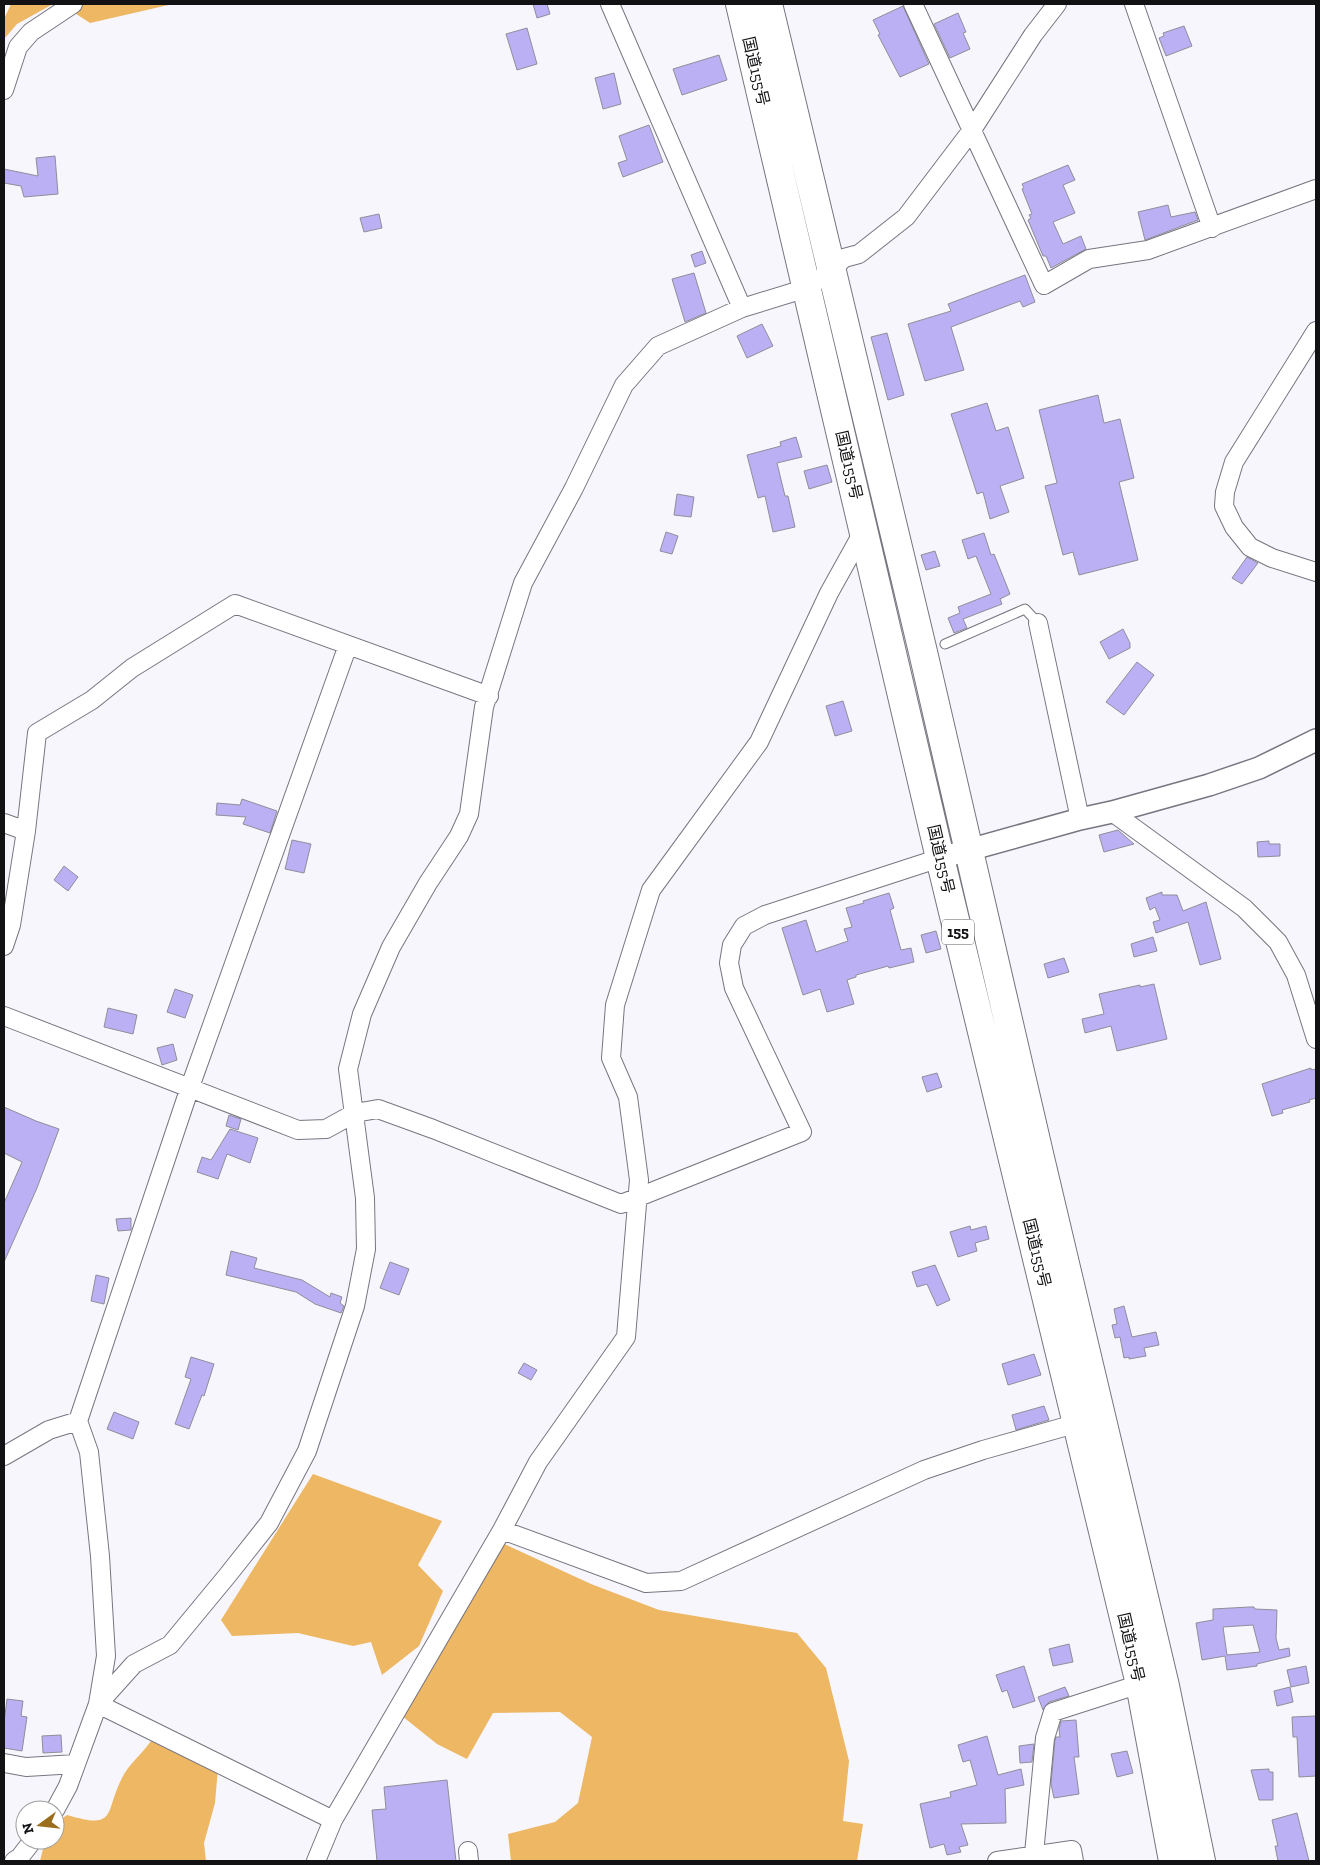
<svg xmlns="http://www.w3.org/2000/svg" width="1320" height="1865" font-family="'Zilla Slab','Noto Sans JP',serif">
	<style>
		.forest { fill: #edb763 }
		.building { fill: #bbb0f4; stroke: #8f8e99; fill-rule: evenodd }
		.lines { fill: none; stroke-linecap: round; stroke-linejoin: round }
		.service-casing { stroke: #777680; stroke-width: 11 }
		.minor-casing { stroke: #777680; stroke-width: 20 }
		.tertiary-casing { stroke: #777680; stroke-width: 24 }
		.trunk-casing { stroke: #777680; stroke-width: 30 }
		.service { stroke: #fff; stroke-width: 9 }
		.minor { stroke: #fff; stroke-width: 18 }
		.tertiary { stroke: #fff; stroke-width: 21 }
		.trunk { stroke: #fff; stroke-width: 28 }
		.labels { text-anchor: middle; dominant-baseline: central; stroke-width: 4; stroke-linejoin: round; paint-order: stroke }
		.shield { fill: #fff; stroke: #59595b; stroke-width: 1 }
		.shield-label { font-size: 15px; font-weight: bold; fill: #121215 }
		.street-label { font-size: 16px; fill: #121215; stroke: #fff }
	</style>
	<rect width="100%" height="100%" fill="#f7f6fd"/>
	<!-- forest -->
	<path class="forest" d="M11,4H53L17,24L4,39V19Z
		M61,4H173L90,23Z
		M313,1474L442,1521L418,1565L443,1591L419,1646L382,1675L371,1642L353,1646L298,1633L232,1636L221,1620Z
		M500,1542L591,1584L659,1610L797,1633L826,1668L849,1761L843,1821L863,1824L857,1861H511L508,1834L555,1822L578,1803L592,1737L560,1712L493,1713L467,1759L437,1744L402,1716Z
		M151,1741L218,1768L215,1803L204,1843L206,1861H40L45,1841L55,1840V1824L67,1815C118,1830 104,1813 122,1778C128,1765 142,1754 151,1741Z"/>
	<!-- building -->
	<path class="building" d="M533,4H547L550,14L537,18Z
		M903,6L929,64L900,77L878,35L880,34L873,20Z
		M958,13L966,32L963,33L970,49L950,58L934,24Z
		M1184,26L1192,46L1166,56L1159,38L1164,36L1163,33Z
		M527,28L537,64L517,70L506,34Z
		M719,55L727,80L682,95L673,69Z
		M614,73L621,104L603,109L595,78Z
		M649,125L663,162L623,177L618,163L627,160L619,136Z
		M55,156L58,194L24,197L21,186L4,183V169L38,176L36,158Z
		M1068,165L1075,180L1063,185L1075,213L1053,222L1063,244L1081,236L1086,249L1051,268L1046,256H1043L1028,220L1031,218L1029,215L1032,214L1022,189L1024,188L1022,184Z
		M1168,205L1171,217L1195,212L1198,220L1145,240L1138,212Z
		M379,214L382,228L364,232L360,218Z
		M702,251L706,263L695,267L691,255Z
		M694,273L706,313L685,322L672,279Z
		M1025,275L1035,302L1023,307L1020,301L951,327L964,370L925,381L908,324L951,311L948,304Z
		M762,324L773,346L747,358L737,336Z
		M887,333L904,395L888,400L871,337Z
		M1098,395L1104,423L1120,419L1134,478L1119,482L1138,560L1079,575L1073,552L1063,555L1045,486L1057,483L1039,410Z
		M987,403L996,431L1008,427L1024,478L1000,486L1009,512L990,519L983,492L977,494L951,414Z
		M796,437L802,457L777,463L785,496H788L795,527L773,532L765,496L758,498L747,455L781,446L780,442Z
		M827,465L832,482L809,489L804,471Z
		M677,494L694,497L691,517L674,515Z
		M666,532L678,536L672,554L660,551Z
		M984,533L991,555L994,554L1010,594L1000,599L1002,604L963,619L967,628L954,633L948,618L960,613L958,607L991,594L976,556L968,559L962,540Z
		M935,551L940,566L926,570L921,555Z
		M1247,557L1258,563L1242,584L1232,578Z
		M1123,629L1130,643V648L1109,659L1100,642Z
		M1137,662L1154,675L1124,715L1106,702Z
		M843,701L852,731L835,736L826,706Z
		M242,799L277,811L270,833L243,824L246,817L216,815L217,803L240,805Z
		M1118,830L1134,844L1104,852L1099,835Z
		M292,840L311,844L304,873L285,869Z
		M1269,841V844H1280V856L1258,857L1257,842Z
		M64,866L78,877L68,891L54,880Z
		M1162,892V895H1177L1183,911L1206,902L1221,959L1200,965L1188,922L1156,933L1153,922L1160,920L1155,907L1150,910L1146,898Z
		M889,893L894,908L890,910L901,950L911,948L914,962L889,968L888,966L856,975V977L847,980L854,1004L827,1012L820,989L803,995L782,928L806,920L816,952L848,941L844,929L852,927L846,908L864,903L863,901Z
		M936,931L941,949L926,953L921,935Z
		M1153,937L1157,951L1134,957L1131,944Z
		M1064,958L1069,972L1048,978L1044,964Z
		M1154,984L1167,1039L1117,1051L1111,1026L1085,1033L1082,1019L1104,1014L1099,994L1140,985V987Z
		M175,989L193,995L185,1018L167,1012Z
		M108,1008L137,1015L133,1034L104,1027Z
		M173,1044L177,1060L162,1065L157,1048Z
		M1311,1068V1070L1316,1069V1098L1309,1100L1310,1102L1282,1110L1283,1113L1272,1116L1262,1084Z
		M937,1073L942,1087L927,1092L922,1077Z
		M4,1107L36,1121L59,1129L37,1188L4,1262V1203L22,1162L4,1153Z
		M229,1115L241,1119L238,1130L226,1126Z
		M230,1129L258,1138L250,1163L227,1154L218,1179L197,1172L202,1157L211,1160Z
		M131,1218V1230L118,1231L116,1219Z
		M970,1226L971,1230L986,1226L989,1239L975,1243L977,1251L958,1257L950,1232Z
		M231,1251L257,1258L254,1268L302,1280L330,1297L331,1293L342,1297L340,1303L344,1306L341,1313L315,1304L296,1292L226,1275Z
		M390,1262L409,1269L399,1295L380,1288Z
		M935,1265L950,1300L937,1306L927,1284L917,1287L912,1272Z
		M96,1275L109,1278L104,1304L91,1301Z
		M1124,1306L1132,1337L1156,1332L1159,1345L1144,1348L1146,1356L1129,1359V1357L1124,1358L1120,1337L1115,1338L1112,1325L1117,1324L1114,1309Z
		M1034,1354L1041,1375L1008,1385L1002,1364Z
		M191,1357L214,1364L204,1396L202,1395L189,1429L175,1424L191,1379L185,1377Z
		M524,1363L537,1370L531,1380L518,1373Z
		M1044,1406L1049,1420L1016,1430L1012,1415Z
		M114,1412L139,1422L133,1439L107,1429Z
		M1249,1607H1254L1255,1609L1277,1610L1276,1638L1279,1650L1289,1648L1290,1656L1257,1664V1666L1227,1670L1225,1656L1202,1660L1196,1623L1213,1620V1609ZM1253,1625L1260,1652L1227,1655L1223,1627Z
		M1069,1644L1073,1662L1053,1666L1049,1649Z
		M1024,1666L1035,1701L1013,1708L1007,1690L1002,1692L996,1675Z
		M1306,1666L1309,1683L1291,1687L1287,1670Z
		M1065,1687L1069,1696L1049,1702L1043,1710L1038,1697Z
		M1290,1687L1293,1702L1277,1706L1274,1691Z
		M7,1699L23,1701L21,1716L27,1717L22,1751L4,1748V1723Z
		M1316,1716V1776L1299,1777L1297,1737H1293L1292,1717Z
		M1076,1720L1079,1757H1074L1079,1794L1054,1798L1051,1784L1055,1740L1056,1737H1060L1059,1729L1061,1721Z
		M61,1735L62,1752L43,1753L42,1736Z
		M987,1736L998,1775L1021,1769L1024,1785L1005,1789L1006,1823L961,1824L968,1845L959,1847L961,1852L947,1855L944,1844L930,1848L920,1804L951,1797L950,1792L977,1785L970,1760L963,1762L958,1745Z
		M1034,1744L1032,1762L1020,1763L1019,1746Z
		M1127,1751L1133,1773L1117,1777L1111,1754Z
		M1269,1769V1772H1273V1800H1259L1251,1770Z
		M447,1780L456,1861H377L372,1810L386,1809L384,1787Z
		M1297,1813L1309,1861H1278L1275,1846H1278L1272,1820Z"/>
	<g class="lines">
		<!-- service casing -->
		<g class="service-casing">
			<path id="service" d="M945,644L1025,609L1038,623"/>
		</g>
		<!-- minor casing -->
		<g class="minor-casing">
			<path id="minor" d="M610,4L742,308
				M913,4L1044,285L1089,259L1148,250L1316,189
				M1134,4L1212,228
				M4,90L18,47L31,32L73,4
				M1316,331L1234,462L1225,492L1224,506L1234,527L1250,547L1272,558L1316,572
				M1038,623L1080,819
				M1112,812L1244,908L1278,942L1296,975L1316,1039
				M4,823L26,831
				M4,946L11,925L26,831L37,733L92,700L132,668L235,604L489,696
				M4,1016L298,1130L326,1129L355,1113L378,1109L433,1129L621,1204L802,1132L734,988L729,963L732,945L744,926L765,915L940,858
				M4,1456L49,1430L78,1421
				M502,1530L646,1583L681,1581L924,1470L983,1450L1078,1423
				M98,1704L106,1656L100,1556L89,1452L78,1421L190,1087L348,645
				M98,1704L333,1820
				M4,1763L26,1767L76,1764
				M55,1810L68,1786L98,1704L134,1664L170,1645L227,1576L269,1523L307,1451L355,1306L366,1249L365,1198L348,1069L362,1014L391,947L428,883L459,836L469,814L484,707L523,583L574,488L624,385L658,346L742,308L807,288L832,270L844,258L859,254L906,217L972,130L1033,35L1057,4
				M468,1851L469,1861
				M1034,1854L1045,1738L1053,1712L1140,1684
				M14,1861L20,1857L33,1840
				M316,1861L333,1820L502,1530L538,1462L626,1337L639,1180L628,1097L611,1058L615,1005L651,890L759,742L829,593L864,530
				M997,1861L1072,1850L1074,1861"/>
		</g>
		<!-- tertiary casing -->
		<g class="tertiary-casing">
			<path id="tertiary" d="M940,858L1080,819L1112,812L1209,785L1259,768L1316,740"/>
		</g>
		<!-- trunk casing -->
		<g class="trunk-casing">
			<path id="trunk" d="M740,4L940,858L1140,1684L1173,1861
				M768,4L923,652L1040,1158L1165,1686L1201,1861"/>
		</g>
		<!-- service -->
		<use href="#service" class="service"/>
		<!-- minor -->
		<use href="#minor" class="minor"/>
		<!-- tertiary -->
		<use href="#tertiary" class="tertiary"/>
		<!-- trunk -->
		<use href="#trunk" class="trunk"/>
	</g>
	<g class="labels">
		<!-- shield labels -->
		<rect class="shield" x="942" y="919.5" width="32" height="25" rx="4"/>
		<g class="shield-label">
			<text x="958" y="932">155</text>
		</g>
		<!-- street labels -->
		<g class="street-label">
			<text transform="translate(756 71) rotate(77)">国道155号</text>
			<text transform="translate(849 465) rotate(77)">国道155号</text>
			<text transform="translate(941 859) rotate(77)">国道155号</text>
			<text transform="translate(1037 1253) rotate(76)">国道155号</text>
			<text transform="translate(1131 1647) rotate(77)">国道155号</text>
		</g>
	</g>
	<!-- border -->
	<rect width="1320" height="1865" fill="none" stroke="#121215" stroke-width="10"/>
	<!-- north arrow -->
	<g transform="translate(40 1825) rotate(255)"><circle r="24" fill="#ffffff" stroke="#a0a0a1"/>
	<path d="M0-4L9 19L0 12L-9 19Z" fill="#9a6e1d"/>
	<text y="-8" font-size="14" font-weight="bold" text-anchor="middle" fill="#121215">N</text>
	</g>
</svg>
